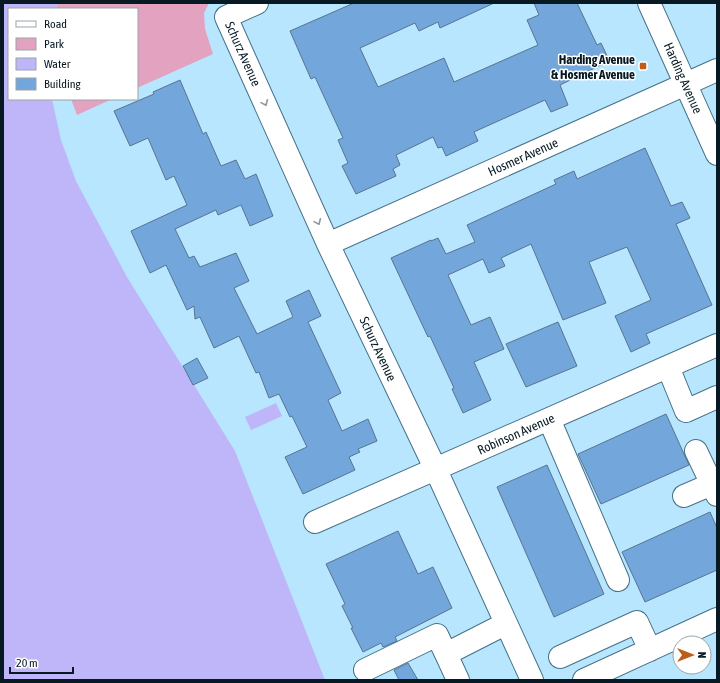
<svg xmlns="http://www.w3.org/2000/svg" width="720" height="683" font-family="'Asap Condensed',sans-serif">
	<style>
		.green { fill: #e3a2bf }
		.water { fill: #bfb6f9 }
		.building { fill: #73a6db; stroke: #577492 }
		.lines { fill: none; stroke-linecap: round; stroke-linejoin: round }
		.minor-casing { stroke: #467187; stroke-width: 24 }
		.minor { stroke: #fff; stroke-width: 22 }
		.oneway { stroke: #8f989c }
		.poi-dot { fill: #bd5d17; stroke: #fff; stroke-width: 1.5 }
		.labels { text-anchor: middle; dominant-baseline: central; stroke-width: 3; stroke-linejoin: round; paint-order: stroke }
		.street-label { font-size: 13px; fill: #071922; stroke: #fff }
		.poi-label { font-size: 13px; font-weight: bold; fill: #071922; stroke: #fff; text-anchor: end }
	</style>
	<rect width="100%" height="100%" fill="#b7e6fe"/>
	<!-- green -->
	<path class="green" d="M57,3H209L204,13L205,29L213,54L137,88V9H56Z
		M71,99H112L77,115Z"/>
	<!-- water -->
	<path class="water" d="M3,3H57L56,9H9V99H52L61,140L76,181L127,277L235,451L325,680H3Z
		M276,403L282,416L251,430L245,417Z"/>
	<!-- building -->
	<path class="building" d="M354,3H494L440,28L438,22L419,31L415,23L360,48L378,87L444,58L454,82L538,45L527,20L539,15L534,3H577L597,45L601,43L609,60L602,63L603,64L560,85L568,105L551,112L545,100L476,131L474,132L478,141L446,156L442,147L438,148L433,137L396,155L400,165L393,169L396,176L356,194L342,166L348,163L338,140L343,138L315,77L311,79L290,31Z
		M180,80L203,134L206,132L221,166L236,160L245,179L256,174L273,216L250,226L241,205L218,215L216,210L175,229L189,258L194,256L200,267L236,253L249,281L234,288L257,334L293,317L286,301L309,290L321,316L308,322L341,393L328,400L342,431L368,419L377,441L358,449L360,452L349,457L355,470L303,494L285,457L307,447L292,416L290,417L279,394L269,398L259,372L256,373L239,336L214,348L200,317L195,319L194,306L187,310L166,265L150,273L131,231L187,205L174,176L166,180L148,138L130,146L114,111L154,94L153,92Z
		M645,148L671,206L682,202L690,218L676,224L712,305L646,334L650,343L631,352L615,316L651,300L627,247L589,262L606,303L563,320L531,244L501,258L505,266L489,273L483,259L448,275L471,325L490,317L504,349L474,362L491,400L463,413L452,389L454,388L430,336L428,337L391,258L431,240V241L438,238L446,254L475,242L467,225L556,184L554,180L574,171L577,179Z
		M558,322L577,366L526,387L506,344Z
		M197,358L208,378L193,385L183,366Z
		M666,414L689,465L601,504L578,454Z
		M547,465L604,594L554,617L497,487Z
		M710,512L717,528V570L645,602L622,552Z
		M398,531L418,574L433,567L452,608L395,637L397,641L383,647L381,643L363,652L351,628H353L342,606L345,604L326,564Z
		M408,663L418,680H399L394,670Z"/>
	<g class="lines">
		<!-- minor casing -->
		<g class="minor-casing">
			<path id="minor" d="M257,3L226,17L328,244L436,470L532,680
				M649,3L717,154
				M328,244L717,70
				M668,367L686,411L717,397
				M549,419L618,580
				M696,451L717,495
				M684,496L712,484
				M315,522L717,345
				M560,657L637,622L650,650
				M365,670L437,635L446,654
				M458,680L446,654L505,624
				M584,680L717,619"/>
		</g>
		<!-- minor -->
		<use href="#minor" class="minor"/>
	</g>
	<!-- one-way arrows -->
	<defs><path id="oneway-chevron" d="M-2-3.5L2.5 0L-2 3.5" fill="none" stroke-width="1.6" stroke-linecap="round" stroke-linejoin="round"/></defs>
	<g class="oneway">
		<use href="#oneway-chevron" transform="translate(265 103) rotate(66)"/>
		<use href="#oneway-chevron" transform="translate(318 222) rotate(66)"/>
	</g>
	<!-- markers -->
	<rect class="poi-dot" x="639" y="62" width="8" height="8" rx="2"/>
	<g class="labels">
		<!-- street labels -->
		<g class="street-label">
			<text transform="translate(243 54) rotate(66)">Schurz Avenue</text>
			<text transform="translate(683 78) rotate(66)">Harding Avenue</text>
			<text transform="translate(523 157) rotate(-24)">Hosmer Avenue</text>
			<text transform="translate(378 349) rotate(65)">Schurz Avenue</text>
			<text transform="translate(516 434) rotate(-24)">Robinson Avenue</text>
		</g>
		<!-- poi labels -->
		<g class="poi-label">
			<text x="635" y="59">Harding Avenue<tspan x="635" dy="15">&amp; Hosmer Avenue</tspan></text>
		</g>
	</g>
	<!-- border -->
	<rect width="720" height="683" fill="none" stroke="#071922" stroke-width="8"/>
	<!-- legend -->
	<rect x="8" y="8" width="130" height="92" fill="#ffffff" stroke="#9ca3a7"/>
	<rect x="16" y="21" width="20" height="6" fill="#ffffff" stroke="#9ca3a7"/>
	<text x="44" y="28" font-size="12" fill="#071922">Road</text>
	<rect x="16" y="38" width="20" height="12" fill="#e3a2bf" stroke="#9ca3a7"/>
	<text x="44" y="48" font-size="12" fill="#071922">Park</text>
	<rect x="16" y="58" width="20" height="12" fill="#bfb6f9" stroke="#9ca3a7"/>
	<text x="44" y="68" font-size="12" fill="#071922">Water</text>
	<rect x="16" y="78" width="20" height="12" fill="#73a6db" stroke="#9ca3a7"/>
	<text x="44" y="88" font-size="12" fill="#071922">Building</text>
	<!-- north arrow -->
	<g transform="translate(692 655) rotate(90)"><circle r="19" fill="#ffffff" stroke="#9ca3a7"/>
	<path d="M0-3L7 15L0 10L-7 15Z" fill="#bd5d17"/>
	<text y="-6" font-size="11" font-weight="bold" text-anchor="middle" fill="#071922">N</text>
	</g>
	<!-- scale -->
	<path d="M10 667v6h63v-6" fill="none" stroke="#071922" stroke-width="2"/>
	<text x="16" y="667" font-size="12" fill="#071922" stroke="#ffffff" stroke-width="3" paint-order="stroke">20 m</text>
</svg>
